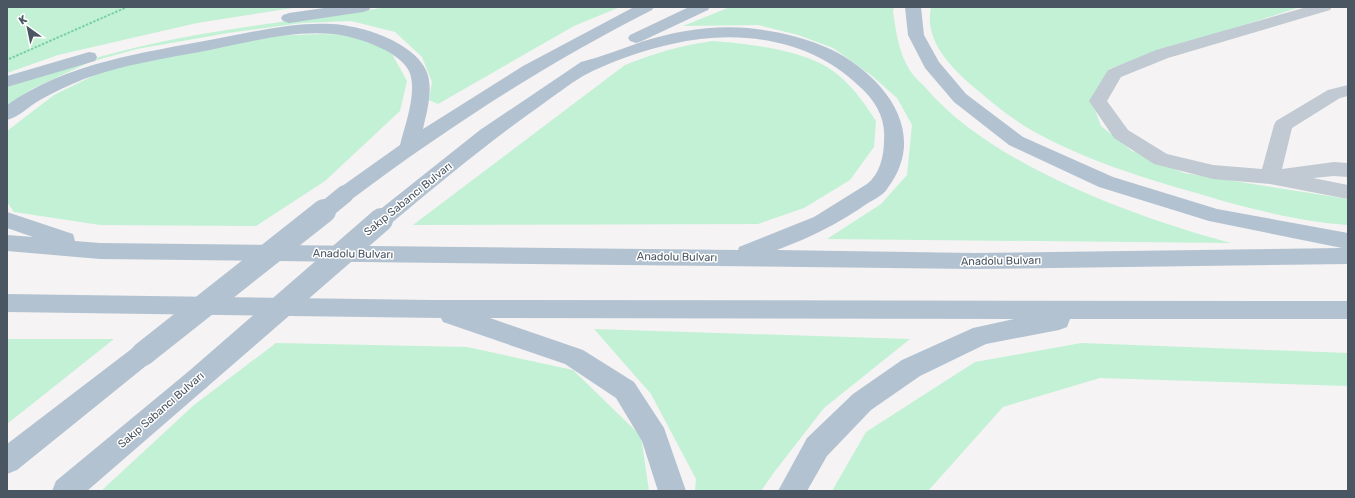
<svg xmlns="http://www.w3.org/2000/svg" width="1355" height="498" font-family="Rubik,sans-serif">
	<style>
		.green { fill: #c3f1d5 }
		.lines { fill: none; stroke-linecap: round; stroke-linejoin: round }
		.path { stroke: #7ad0a6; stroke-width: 2; stroke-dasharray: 2.5 1.5; stroke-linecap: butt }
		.minor { fill: #c1cad2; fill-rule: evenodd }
		.major { fill: #b3c2d1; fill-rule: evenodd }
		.major-bridge-far1 { stroke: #b3c2d1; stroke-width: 18 }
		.major-bridge { stroke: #b3c2d1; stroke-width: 24 }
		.labels { text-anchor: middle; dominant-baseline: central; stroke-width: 3; stroke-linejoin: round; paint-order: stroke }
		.street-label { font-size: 11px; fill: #4a5661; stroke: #fff }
	</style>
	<rect width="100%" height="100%" fill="#f5f3f3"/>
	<!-- green -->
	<path class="green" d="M7,7H299L197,23L58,55L7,73Z
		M388,7H620L574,26L438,104L429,100L432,82L422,57L395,32L351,21L301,23L228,33L137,49L90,62L32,89L7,105V86C49,73 91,58 134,48C217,28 304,20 388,7Z
		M730,7H894L893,11C896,32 898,50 909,69C913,76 920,82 925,87C989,164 1136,218 1231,243L827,239L881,204L907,175L912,125L897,98L871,75L833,48L798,35L758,25L683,26Z
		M931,7H1300L1109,69L1091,99L1101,126L1132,151L1184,173L1348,199V225C1297,221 1249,209 1200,194C1143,178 1085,160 1033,131C1010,118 990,101 970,84C948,64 924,39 931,7Z
		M322,34L361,35L392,54L407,81L400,111L325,181L256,226L100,225L14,212L7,202V131L54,95L101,72L172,54L269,36Z
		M713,41C750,44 808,50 837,74C853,87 865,104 876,121L874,147L850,180L804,208L758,224L413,225L625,65C655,53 682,45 713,41Z
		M594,329L910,339L824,408L775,471L761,491H695L696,479L651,394Z
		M7,339H114L7,424Z
		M276,343L467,347L573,370L641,436L649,491H101L194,405Z
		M1081,343L1348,353V386L1100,378L1003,407L928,491H832L866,432L975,362Z"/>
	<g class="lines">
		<!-- path -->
		<path class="path" d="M9,59L127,7"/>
		<!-- minor -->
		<path class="minor" d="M1307,7H1332L1330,10L1168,58L1121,77L1107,101L1128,130L1167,154L1213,165L1262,169L1274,125L1276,121L1328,90L1348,85V96L1340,98L1292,128L1282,169L1334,162L1348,163V177L1334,176L1313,178L1348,185V199L1270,184L1213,179L1154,164L1114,138L1089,101L1108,70L1156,50Z"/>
		<!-- major -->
		<path class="major" d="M331,7H371L369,10L363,12L289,23L283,21L281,18L283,15L289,13Z
			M634,7H654L652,10C545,64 447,128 352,199L345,201L338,199L335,194L338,189L400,145C405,125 418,91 409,71C399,50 354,36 333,34C292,30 250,42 210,50C168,58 125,64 84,79C69,85 54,92 40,100C29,106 19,117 7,120V105C68,62 143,53 215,39C253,32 293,22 331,24C360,25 412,41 426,70C434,88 427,111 423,129L523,66Z
			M689,7H710L708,10L642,41L636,43L630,41L628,38L630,35Z
			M905,7H921L924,35L939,62L966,94L1023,137L1113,177L1217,209L1348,233V264L974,269L100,259L7,251V235L33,237L7,228V212L73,234L75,241L100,243L738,250L739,247L814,217L867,184C880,174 884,156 884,140C886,118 875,100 859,86C810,38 737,29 672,44C644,50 609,62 583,76C568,85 554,96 540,106C487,143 438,184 389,225L381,228L373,225L370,220L373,215L480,130L581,62C601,57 621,49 641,42C675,31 712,25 748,28C776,31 804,37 830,49C882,74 931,132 887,189C883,195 875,199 868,203C840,223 809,238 777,250L974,253L1342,248L1209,221L1099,187L1009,145L954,102L925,68L908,35Z
			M89,52L95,53L97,57L95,61L7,87V76Z
			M7,294L432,300L1348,301V319H1070L1067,327L1059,330L986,344L920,376L871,410L827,456L807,491H778L807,438L853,394L902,360L973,328L1014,319L490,318L583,350L634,382L664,428L686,491H658L642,441L616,398L565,364L443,322L441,318L7,312Z
			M143,344L152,347L155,354L152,361L17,470L7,474V444L134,347Z
			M198,368L207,371L211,379L207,387L87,491H52L56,481L189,371Z"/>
		<!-- major-bridge-far1 -->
		<path class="major-bridge-far1" d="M323,212L345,194"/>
		<!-- major-bridge -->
		<path class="major-bridge" d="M143,354L324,211
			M198,379L381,220"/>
	</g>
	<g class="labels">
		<!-- street labels -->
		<g class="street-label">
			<text transform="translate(408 199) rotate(-39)">Sakıp Sabancı Bulvarı</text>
			<text transform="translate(353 254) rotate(1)">Anadolu Bulvarı</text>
			<text transform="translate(677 257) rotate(1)">Anadolu Bulvarı</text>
			<text transform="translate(1001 261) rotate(-1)">Anadolu Bulvarı</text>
			<text transform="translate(161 410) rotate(-41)">Sakıp Sabancı Bulvarı</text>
		</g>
	</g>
	<!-- border -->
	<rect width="1355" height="498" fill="none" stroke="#4a5661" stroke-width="16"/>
	<!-- north arrow -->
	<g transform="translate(28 28) rotate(327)" stroke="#ffffff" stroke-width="3" paint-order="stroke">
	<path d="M0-3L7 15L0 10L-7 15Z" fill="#4a5661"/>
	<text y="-6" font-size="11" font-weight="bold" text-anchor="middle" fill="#4a5661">K</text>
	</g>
</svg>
